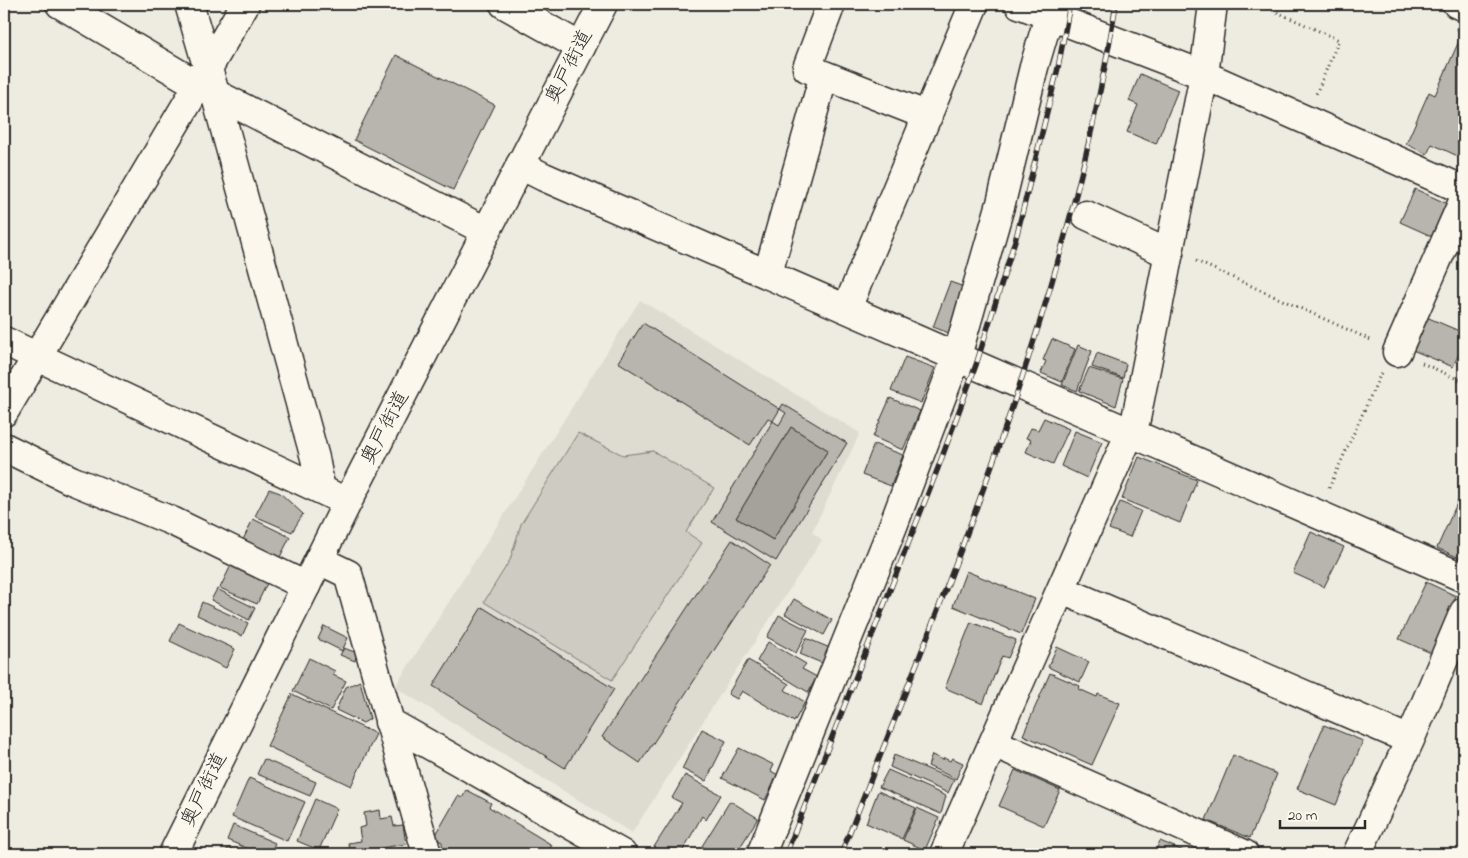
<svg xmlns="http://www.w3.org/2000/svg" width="1468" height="858" font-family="'Indie Flower','Klee One',sans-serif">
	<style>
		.built { fill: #dedbd1 }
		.green { fill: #cecbc2; stroke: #7c7b76 }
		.water { fill: #a4a29a; stroke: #74726e }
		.building { fill: #b8b5ae; stroke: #2b2b2b; fill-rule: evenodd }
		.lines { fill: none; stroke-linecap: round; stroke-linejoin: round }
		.minor-casing { stroke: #2b2b2b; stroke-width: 31 }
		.major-casing { stroke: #2b2b2b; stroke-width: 31 }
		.path { stroke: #2b2b2b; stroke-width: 3; stroke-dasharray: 1 4; stroke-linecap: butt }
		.minor { stroke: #fbf7ec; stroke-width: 28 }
		.major { stroke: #fbf7ec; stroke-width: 28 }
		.rail-casing { stroke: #2b2b2b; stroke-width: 5.5 }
		.rail { stroke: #fbf7ec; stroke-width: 4; stroke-dasharray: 11; stroke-linecap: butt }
		.labels { text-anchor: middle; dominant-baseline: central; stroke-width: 5; stroke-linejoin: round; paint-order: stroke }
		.street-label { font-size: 20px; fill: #2b2b2b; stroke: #fbf7ec }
	</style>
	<rect width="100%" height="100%" fill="#eeebe0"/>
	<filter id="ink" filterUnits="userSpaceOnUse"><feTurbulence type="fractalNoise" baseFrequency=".02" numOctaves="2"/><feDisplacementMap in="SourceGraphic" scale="10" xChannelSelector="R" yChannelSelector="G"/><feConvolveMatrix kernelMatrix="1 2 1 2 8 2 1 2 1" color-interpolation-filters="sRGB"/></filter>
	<g filter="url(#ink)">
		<!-- built -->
		<path class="built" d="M640,300L860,433L812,532L822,540L727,684L632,833L395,687Z"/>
		<!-- green -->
		<path class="green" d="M578,433L623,455L653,451L714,488L686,532L702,543L612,680L484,602L510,560L521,524Z"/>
		<!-- water -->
		<path class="water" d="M791,427L828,450L773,540L736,518Z"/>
		<!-- building -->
		<path class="building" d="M1464,16V159L1432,144L1427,154L1406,144L1429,92L1435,95L1463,32L1457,30Z
			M396,55L495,105L453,190L354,140Z
			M1140,74L1178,90L1156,144L1127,132L1138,105L1129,101Z
			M1415,189L1452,206L1438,239L1400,222Z
			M950,282L967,288L949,333L933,327Z
			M1424,316L1464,333V342L1453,367L1410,349Z
			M643,323L786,413L779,425L768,418L750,445L618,362Z
			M1052,339L1075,349L1062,382L1041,373L1046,361L1043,360Z
			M1078,345L1092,351L1077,391L1062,385Z
			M1097,353L1126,364L1123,378L1092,367Z
			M905,357L935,368L921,403L891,391Z
			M1089,368L1123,379L1116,406L1079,391Z
			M890,398L920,411L903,450L873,437Z
			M783,404L847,443L776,561L712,522ZM791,427L828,450L773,540L736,518Z
			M1044,418L1069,429L1053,464L1026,452L1031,440L1026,438L1031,428L1038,430Z
			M1075,431L1102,442L1087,478L1061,466Z
			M874,444L903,455L891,486L862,475Z
			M1139,457L1197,480L1180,523L1122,499Z
			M269,489L280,493L303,514L292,532L255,516Z
			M1462,492L1464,493V560L1437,548Z
			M1120,502L1141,511L1130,537L1109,529Z
			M253,519L290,537L278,561L241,544Z
			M1311,532L1344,547L1324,587L1293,573Z
			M732,540L770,565L640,763L602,737Z
			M233,561L270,577L257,604L220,588Z
			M966,571L1035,599L1021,634L953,606Z
			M1426,582L1456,596L1431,653L1399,639Z
			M217,589L255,608L249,620L211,600Z
			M794,599L832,620L824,635L785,614Z
			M202,602L248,623L242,636L197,615Z
			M482,607L614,689L565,768L433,686Z
			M779,615L808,630L796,653L767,637Z
			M971,622L1016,640L1008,658L1002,656L983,704L945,688Z
			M179,623L235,649L226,668L170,641Z
			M324,626L348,638L342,651L318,639Z
			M806,638L830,648L824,664L800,654Z
			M768,642L806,664L802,669L817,677L808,692L757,661Z
			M1057,647L1089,662L1080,682L1048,667Z
			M344,648L357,653L355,661L340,655Z
			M309,658L335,671L333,675L346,681L331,710L293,691Z
			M748,660L789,684L785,690L805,702L794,722L742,691L737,699L728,694Z
			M1050,673L1080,686L1079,689L1097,697L1098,694L1120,703L1092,765L1023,735Z
			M360,681L370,719L363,723L336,710L346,687Z
			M292,694L376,734L351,786L267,746Z
			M1324,725L1363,741L1336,805L1297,789Z
			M702,729L726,741L706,781L682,769Z
			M739,748L774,765L771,771L778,775L765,800L722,778Z
			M894,755L954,780L948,793L890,767Z
			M932,755L943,760L944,758L950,761L952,758L963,763L956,779L928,766Z
			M1233,755L1277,774L1250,838L1206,820Z
			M264,759L316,782L310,796L257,774Z
			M888,770L946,796L941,814L879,787Z
			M1015,770L1060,790L1044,826L999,806Z
			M685,775L721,795L706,820L702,816L681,854H666L654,847L682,803L672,798Z
			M249,778L305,802L287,841L232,817Z
			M467,790L491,803L489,807L552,845L547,854H443L442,842L434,838L458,796L462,798Z
			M878,791L916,808L902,839L866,823Z
			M315,799L337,809L319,850L297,841Z
			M730,801L758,818L736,854H716L702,846Z
			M917,808L939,818L925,850L903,840Z
			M380,810L381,819L392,817L394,826L403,825L406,844L350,853L348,843L361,841L359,828L366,826L364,813Z
			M233,825L275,843L270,854H261L227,840Z
			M1160,841L1191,854H1154Z
			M228,848L242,854H225Z
			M407,848L408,854H370Z"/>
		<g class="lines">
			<!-- minor casing -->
			<g class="minor-casing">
				<path id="minor" d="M60,4L198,85L486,231
					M189,4L215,93L315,458L321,490
					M504,4L581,47
					M1019,4L1204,75L1464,190
					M1457,4L1464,7
					M824,75L928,116
					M520,165L544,177L1464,578
					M1086,215L1169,254
					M768,273L824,75L807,68L831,4
					M847,308L974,4
					M4,341L332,495
					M1397,352L1464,199
					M4,412L207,70L245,4
					M4,447L71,480L172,521L306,586
					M319,560L348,574L427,854
					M1062,590L1410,740
					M389,722L622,854
					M994,743L1244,854
					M761,854L893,526L957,356L1001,203L1034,67L1049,16L1051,4
					M944,854L1136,419L1204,75L1213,4
					M1357,854L1410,740L1464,612"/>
			</g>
			<!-- major casing -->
			<g class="major-casing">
				<path id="major" d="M173,854L347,503L603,4"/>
			</g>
			<!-- path -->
			<path class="path" d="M1259,4L1339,40L1316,94
				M1196,261L1373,341
				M1422,363L1464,382
				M1329,488L1381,373"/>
			<!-- minor -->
			<use href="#minor" class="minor"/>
			<!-- major -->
			<use href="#major" class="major"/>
			<!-- rail casing -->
			<g class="rail-casing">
				<path id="rail" d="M786,854L938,468L976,365L1017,234L1058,68L1070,4
					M841,854C951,577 1069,300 1116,4"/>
			</g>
			<!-- rail -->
			<use href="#rail" class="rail"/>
		</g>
	</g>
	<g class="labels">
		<!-- street labels -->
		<g class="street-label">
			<text transform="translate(570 67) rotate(-63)">奥戸街道</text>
			<text transform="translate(386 428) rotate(-62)">奥戸街道</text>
			<text transform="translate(205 790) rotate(-64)">奥戸街道</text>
		</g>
	</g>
	<!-- margin -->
	<rect width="1468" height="858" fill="none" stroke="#fbf7ec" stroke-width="20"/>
	<rect x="10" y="10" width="1448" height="838" fill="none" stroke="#2b2b2b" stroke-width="2" filter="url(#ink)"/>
	<!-- scale -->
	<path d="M1280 820v8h85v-8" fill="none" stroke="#2b2b2b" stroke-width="2.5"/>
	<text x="1288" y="820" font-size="15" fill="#2b2b2b" stroke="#fbf7ec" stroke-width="4" paint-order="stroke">20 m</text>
</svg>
